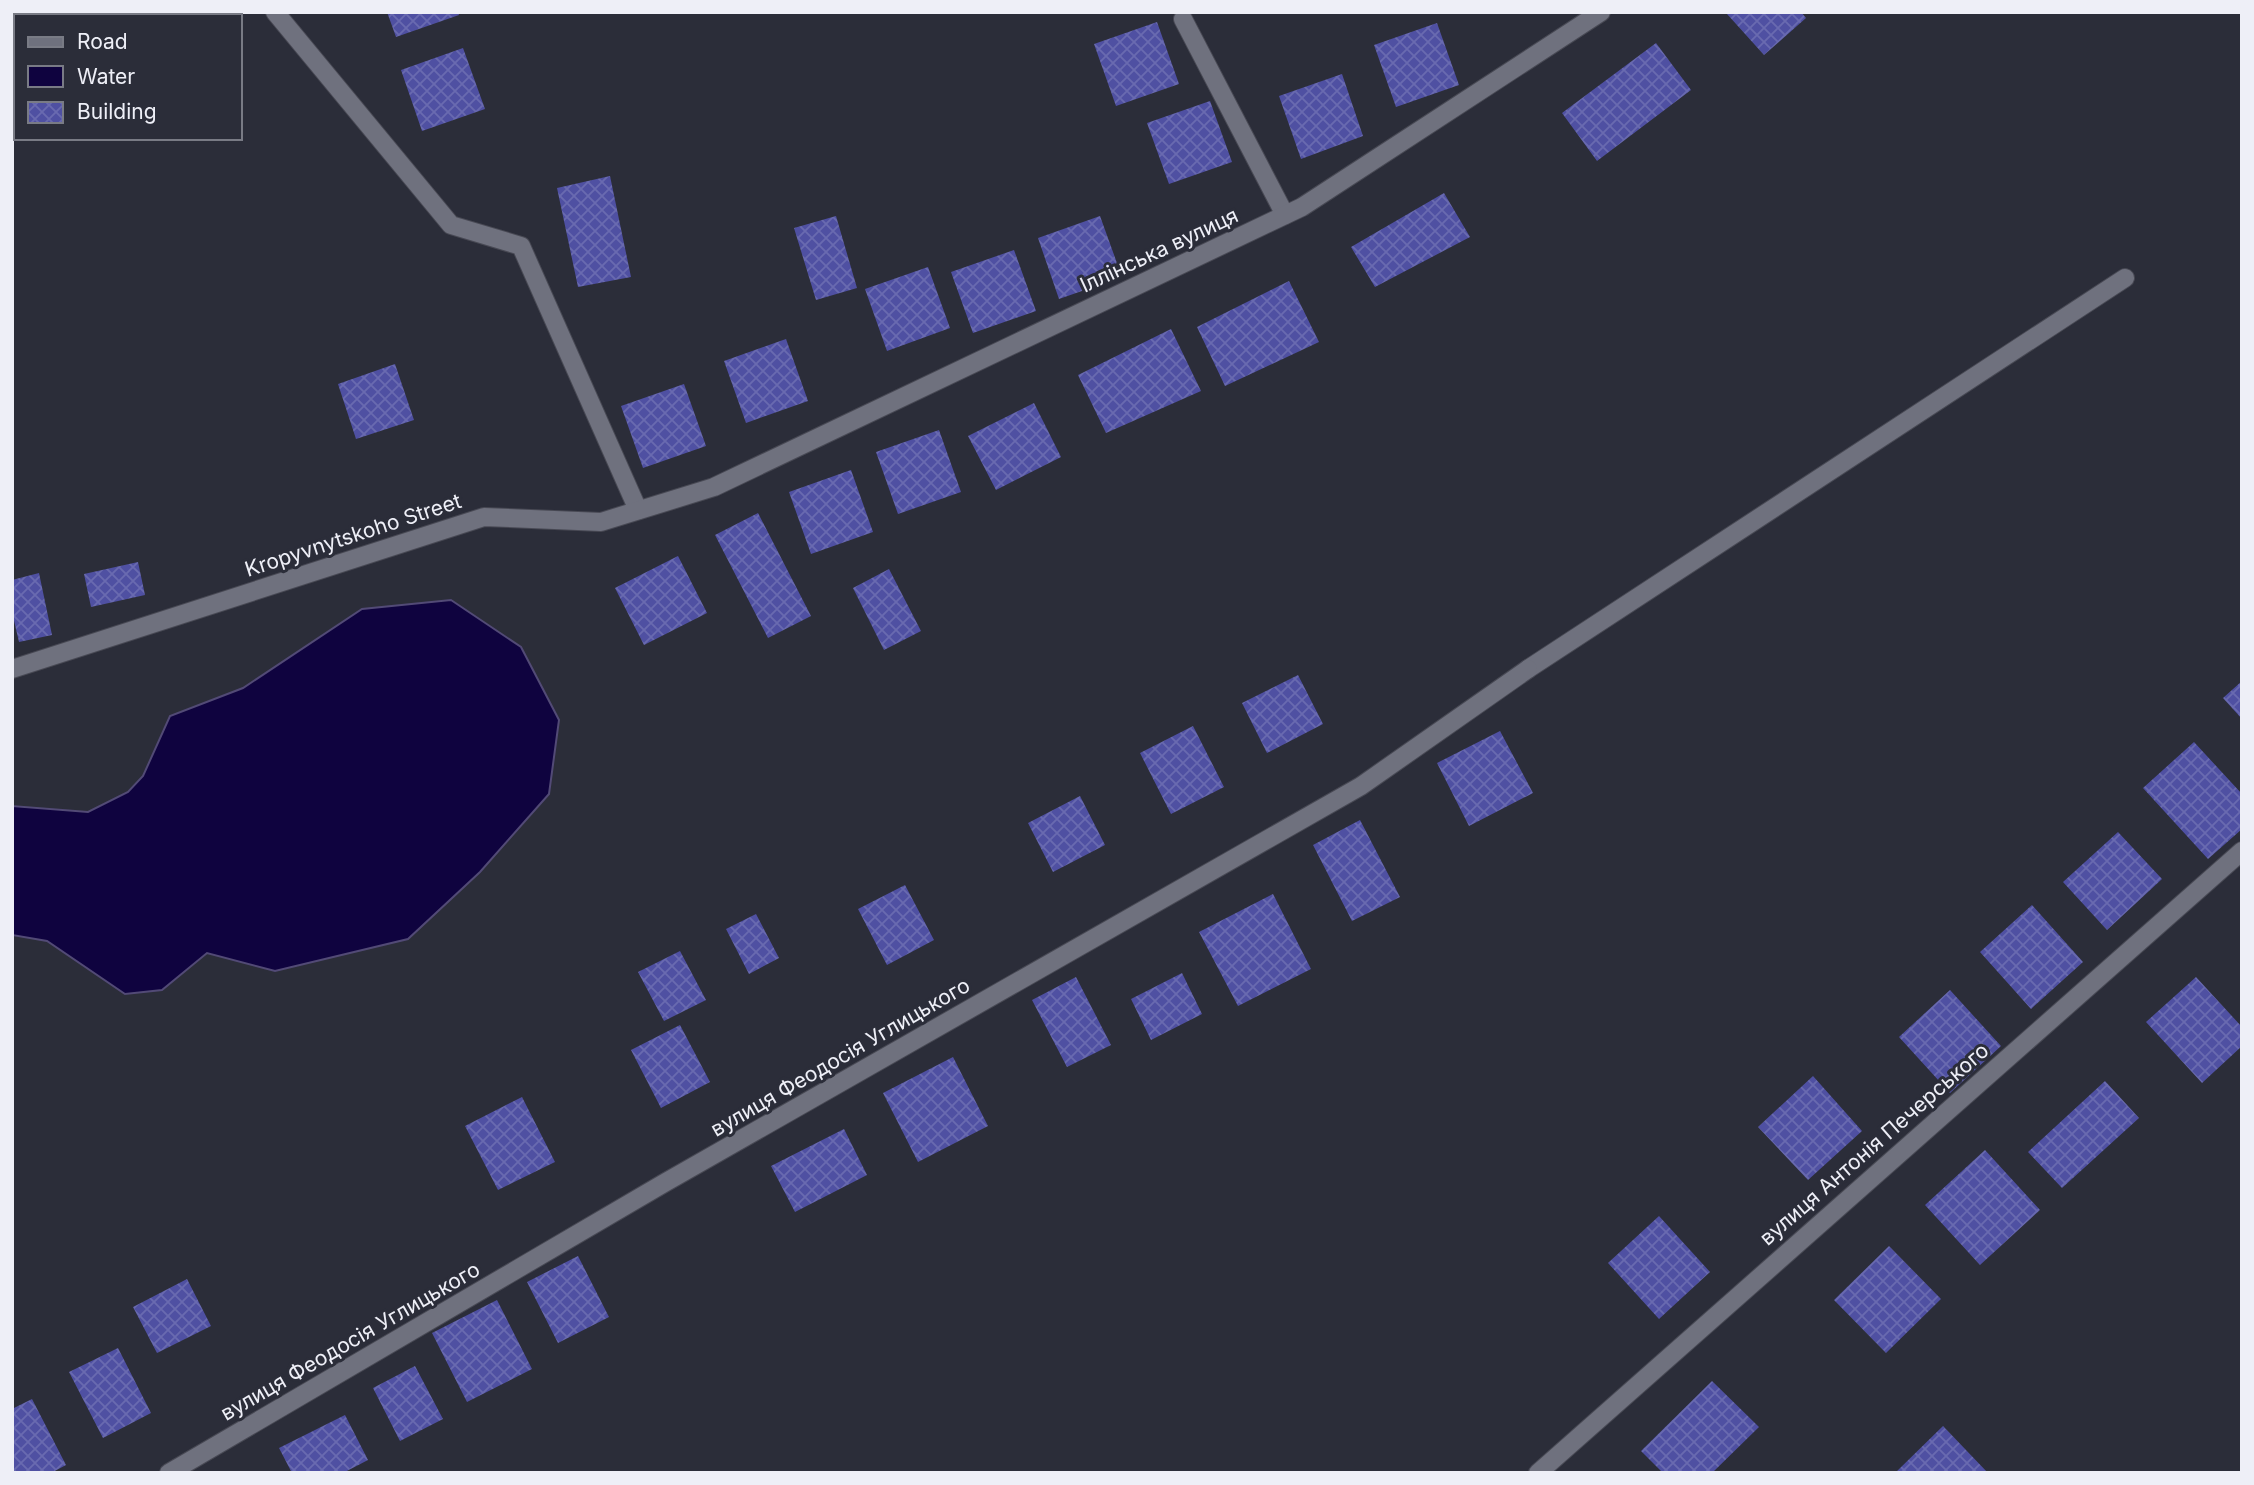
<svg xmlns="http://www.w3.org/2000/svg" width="2254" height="1485" font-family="Inter,sans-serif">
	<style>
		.water { fill: #0f033f; stroke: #524a76; stroke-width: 2 }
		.building { fill: url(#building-cross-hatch) }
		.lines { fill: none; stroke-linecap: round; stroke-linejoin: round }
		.service-casing { stroke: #484954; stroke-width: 20 }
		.minor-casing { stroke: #484954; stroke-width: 20 }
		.service { stroke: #6f717e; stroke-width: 18 }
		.minor { stroke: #6f717e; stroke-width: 18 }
		.labels { text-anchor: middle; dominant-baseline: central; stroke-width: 6; stroke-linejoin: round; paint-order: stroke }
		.street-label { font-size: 21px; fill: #eeeff7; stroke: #2b2d39 }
	</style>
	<defs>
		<pattern id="building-cross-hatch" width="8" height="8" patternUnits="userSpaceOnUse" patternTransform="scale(1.75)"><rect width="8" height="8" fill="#4f50a2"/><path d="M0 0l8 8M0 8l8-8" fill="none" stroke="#696ab0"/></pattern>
	</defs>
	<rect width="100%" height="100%" fill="#2b2d39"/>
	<!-- water -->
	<path class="water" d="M451,600L521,647L559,720L549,794L480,872L408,939L275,971L207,953L162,990L125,994L47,941L12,935V806L88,812L128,792L143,776L170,716L243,688L362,609Z"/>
	<!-- building -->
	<path class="building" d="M387,12H458L459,15L396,37Z
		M1729,12H1801L1806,18L1764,55L1727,14Z
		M1157,22L1179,84L1116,106L1094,44Z
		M1437,23L1459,85L1396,107L1374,45Z
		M1656,43L1691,90L1597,161L1562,113Z
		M16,47V84L12,86V50Z
		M463,48L485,109L422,131L401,70Z
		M1342,74L1363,136L1301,159L1279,96Z
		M1210,101L1232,162L1169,184L1147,123Z
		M610,176L631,277L578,287L557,188Z
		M1444,193L1470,237L1375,287L1351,247Z
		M836,216L857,288L816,300L794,228Z
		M1100,216L1122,277L1059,299L1038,238Z
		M1014,250L1036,311L973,333L951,272Z
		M928,267L950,328L887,351L865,289Z
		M1289,281L1319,342L1225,386L1197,327Z
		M1171,329L1201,391L1106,433L1078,375Z
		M786,339L808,401L746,423L724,361Z
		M395,364L414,420L356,439L338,384Z
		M684,384L706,446L643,468L621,406Z
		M1034,403L1061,457L996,490L968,436Z
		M939,430L961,492L898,514L876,452Z
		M851,470L873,532L811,554L789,492Z
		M758,513L811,616L768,638L715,535Z
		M678,556L707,613L644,645L615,588Z
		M138,562L145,595L91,607L84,574Z
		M889,569L921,631L884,650L853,588Z
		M39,573L52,635L19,642L12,612V580Z
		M1298,675L1323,724L1267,753L1242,703Z
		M2242,681V719L2223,698Z
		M1193,726L1224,787L1171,814L1140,753Z
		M1500,731L1533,793L1469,826L1437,763Z
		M2194,742L2242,794V829L2208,859L2143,788Z
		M1080,796L1105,845L1053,872L1028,823Z
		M1360,820L1400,897L1352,921L1313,845Z
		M2118,832L2162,879L2107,930L2063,882Z
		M905,885L934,940L887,965L858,909Z
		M1273,894L1311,969L1238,1006L1199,932Z
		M2032,905L2083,962L2031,1009L1980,952Z
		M756,914L779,958L749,974L726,929Z
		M680,951L706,1000L664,1021L638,972Z
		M1182,973L1202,1014L1151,1040L1131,999Z
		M1076,977L1111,1045L1067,1067L1032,1000Z
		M2196,977L2242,1027V1046L2202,1083L2146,1022Z
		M1950,990L2001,1046L1950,1093L1899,1037Z
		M680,1025L710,1082L661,1108L631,1050Z
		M953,1057L988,1126L918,1162L883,1093Z
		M1813,1076L1862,1131L1808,1180L1758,1127Z
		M2105,1081L2139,1118L2062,1188L2028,1152Z
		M522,1097L555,1162L498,1190L465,1126Z
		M844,1129L867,1175L795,1212L771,1166Z
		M1985,1150L2040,1210L1980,1265L1925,1205Z
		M1659,1216L1710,1272L1659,1319L1608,1263Z
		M1889,1246L1941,1299L1886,1353L1834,1300Z
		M578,1256L609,1317L558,1343L527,1282Z
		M187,1279L211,1326L157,1353L133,1307Z
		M497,1300L532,1369L467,1402L432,1333Z
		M118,1348L151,1413L103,1438L69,1372Z
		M415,1366L443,1419L400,1441L373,1388Z
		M1712,1381L1759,1427L1712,1473H1663L1641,1451Z
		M32,1399L66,1465L51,1473H12V1409Z
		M345,1415L368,1460L343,1473H292L279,1448Z
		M1943,1426L1988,1473H1895Z"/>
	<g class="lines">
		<!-- service casing -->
		<g class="service-casing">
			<path id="service" d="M275,12L451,225L521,246L638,510
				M1183,19L1285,215
				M1528,669L2125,278"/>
		</g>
		<!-- minor casing -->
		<g class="minor-casing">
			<path id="minor" d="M12,669L484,517L601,522L714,487L1302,207L1601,12
				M169,1473L666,1182L1361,786L1528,669
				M1538,1473L2242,851"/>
		</g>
		<!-- service -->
		<use href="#service" class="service"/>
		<!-- minor -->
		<use href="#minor" class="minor"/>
	</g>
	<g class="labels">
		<!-- street labels -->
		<g class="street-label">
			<text transform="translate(1159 250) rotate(-25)">Іллінська вулиця</text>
			<text transform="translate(353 535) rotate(-18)">Kropyvnytskoho Street</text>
			<text transform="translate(840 1057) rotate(-30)">вулиця Феодосія Углицького</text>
			<text transform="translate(1874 1144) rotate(-41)">вулиця Антонія Печерського</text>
			<text transform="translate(350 1341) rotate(-30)">вулиця Феодосія Углицького</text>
		</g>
	</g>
	<!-- border -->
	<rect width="2254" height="1485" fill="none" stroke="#eeeff7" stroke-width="28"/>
	<!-- legend -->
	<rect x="14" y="14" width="228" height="126" fill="#2b2d39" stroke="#797b85" stroke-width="2"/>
	<rect x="28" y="37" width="35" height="10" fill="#6f717e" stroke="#797b85" stroke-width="2"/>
	<text x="77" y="49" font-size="21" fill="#eeeff7">Road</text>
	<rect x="28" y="66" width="35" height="21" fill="#0f033f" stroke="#797b85" stroke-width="2"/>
	<text x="77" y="84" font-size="21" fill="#eeeff7">Water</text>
	<rect x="28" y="102" width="35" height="21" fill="url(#building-cross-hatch)" stroke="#797b85" stroke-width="2"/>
	<text x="77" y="119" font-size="21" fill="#eeeff7">Building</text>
</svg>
